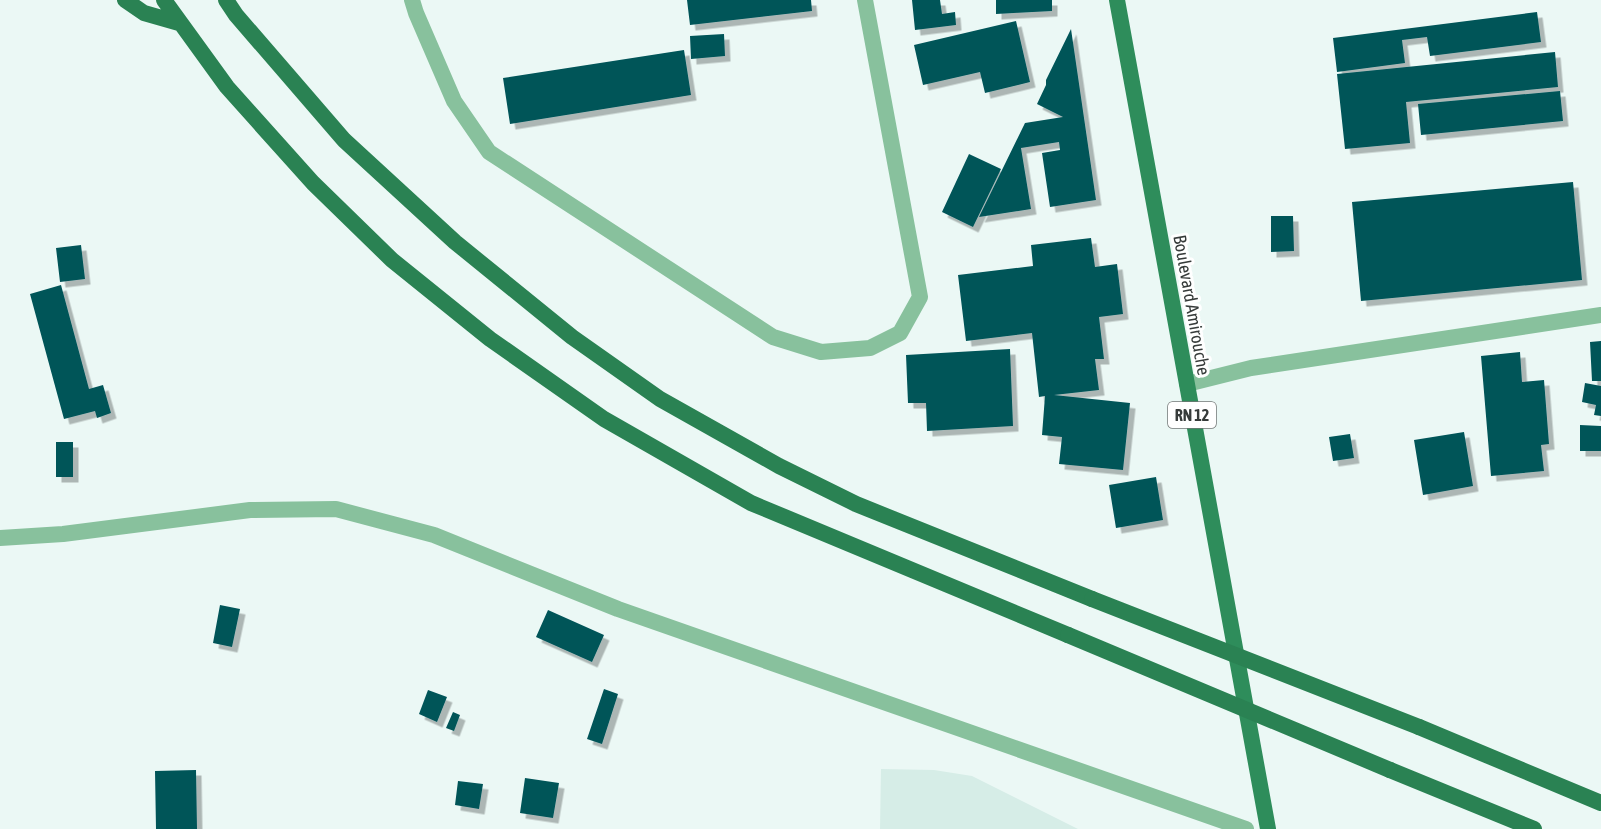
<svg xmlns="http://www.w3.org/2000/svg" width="1601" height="829" font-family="'Asap Condensed',sans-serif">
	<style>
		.built { fill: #d6ede7 }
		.building { fill: #035459; filter: url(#shadow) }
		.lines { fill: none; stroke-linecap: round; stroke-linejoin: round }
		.minor { stroke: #88c19d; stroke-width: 16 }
		.tertiary { stroke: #88c19d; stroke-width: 16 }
		.primary { stroke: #2e8d5b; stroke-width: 16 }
		.trunk { stroke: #2a8253; stroke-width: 16 }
		.trunk-bridge { stroke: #2a8253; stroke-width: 16 }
		.labels { text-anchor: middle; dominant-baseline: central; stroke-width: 6; stroke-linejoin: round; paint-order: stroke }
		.shield { fill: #fff; stroke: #727675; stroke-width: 1.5 }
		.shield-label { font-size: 16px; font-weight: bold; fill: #363b3a }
		.street-label { font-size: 18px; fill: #363b3a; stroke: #fff }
	</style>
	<defs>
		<filter id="shadow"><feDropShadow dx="5.5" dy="5.5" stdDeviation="0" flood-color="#0004"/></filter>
	</defs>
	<rect width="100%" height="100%" fill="#ebf8f5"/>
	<!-- built -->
	<path class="built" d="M881,769L934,770L972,776L1078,829H880Z"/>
	<!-- building -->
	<path class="building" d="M687,0H811L812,11L690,25Z
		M912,0H940L942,14L955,12L956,25L915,30Z
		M996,0H1052V11L996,14Z
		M1537,12L1541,42L1430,56L1427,37L1402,40L1405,63L1337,72L1333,38Z
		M1016,21L1030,82L985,93L980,72L923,85L914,45Z
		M1071,29L1096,200L1050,207L1042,153L1060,150L1059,142L1021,148L1031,209L979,217L1025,123L1063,117L1037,104L1046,85V80Z
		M724,34L725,56L691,59L690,36Z
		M684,50L691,95L510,124L503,78Z
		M1555,52L1558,87L1406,102L1410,143L1345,149L1337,74Z
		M1560,91L1563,121L1421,135L1418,104Z
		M969,154L1001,169L973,227L942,212Z
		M1573,182L1582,280L1361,301L1352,202Z
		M1271,216H1293L1294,251L1271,252Z
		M1091,238L1095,267L1117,264L1123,314L1099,317L1104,359H1095L1099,390L1054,395L1130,403L1123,470L1059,464L1062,437L1042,435L1045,396L1039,397L1032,333L966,341L958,275L1033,266L1031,245Z
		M81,245L85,279L60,282L56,248Z
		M61,285L89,389L103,385L111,413L97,418L95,411L64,419L30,294Z
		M1601,341V381H1592L1590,342Z
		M1010,349L1013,426L927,431L926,403H908L906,355Z
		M1520,352L1522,382L1544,380L1549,444L1541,445L1544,471L1491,476L1481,356Z
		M1585,383L1601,386V416L1594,415L1596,405L1582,402Z
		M1580,425L1601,426V451H1580Z
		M1464,432L1473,486L1423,495L1414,440Z
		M1350,434L1354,458L1333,461L1329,437Z
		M56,442H73V477H56Z
		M1156,477L1163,520L1116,528L1109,485Z
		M220,605L240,609L232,647L213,643Z
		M548,610L604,635L592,662L536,637Z
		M604,689L618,694L602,744L587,739Z
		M428,690L447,697L437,722L419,714Z
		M453,712L460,715L454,731L446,728Z
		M196,770L197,829H156L155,771Z
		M525,778L559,783L553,818L520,813Z
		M458,781L483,784L479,809L455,805Z"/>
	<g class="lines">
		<!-- minor -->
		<path class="minor" d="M412,0L416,13L454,101L489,152L773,337L821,352L870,348L900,333L920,297L865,0
			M1187,384L1251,368L1601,315"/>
		<!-- tertiary -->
		<path class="tertiary" d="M0,538L63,534L250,510L336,509L434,535L618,609L1246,829"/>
		<!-- primary -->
		<path class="primary" d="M1117,0L1268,829"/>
		<!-- trunk -->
		<path class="trunk" d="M125,0L144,13L179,23
			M164,0L227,87L313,183L392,260L490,339L604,419L751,503L1068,635
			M226,0L236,15L344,140L455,242L572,337L660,399L779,466L856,504L1092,599
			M1419,727L1601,803
			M1390,770L1534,829"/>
		<!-- trunk-bridge -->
		<path class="trunk-bridge" d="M1092,599L1419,727
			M1068,635L1390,770"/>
	</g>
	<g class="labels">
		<!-- shield labels -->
		<rect class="shield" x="1168" y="402" width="48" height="26" rx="4.5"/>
		<g class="shield-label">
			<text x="1192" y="415">RN 12</text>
		</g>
		<!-- street labels -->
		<g class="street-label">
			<text transform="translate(1192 305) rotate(80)">Boulevard Amirouche</text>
		</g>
	</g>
</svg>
